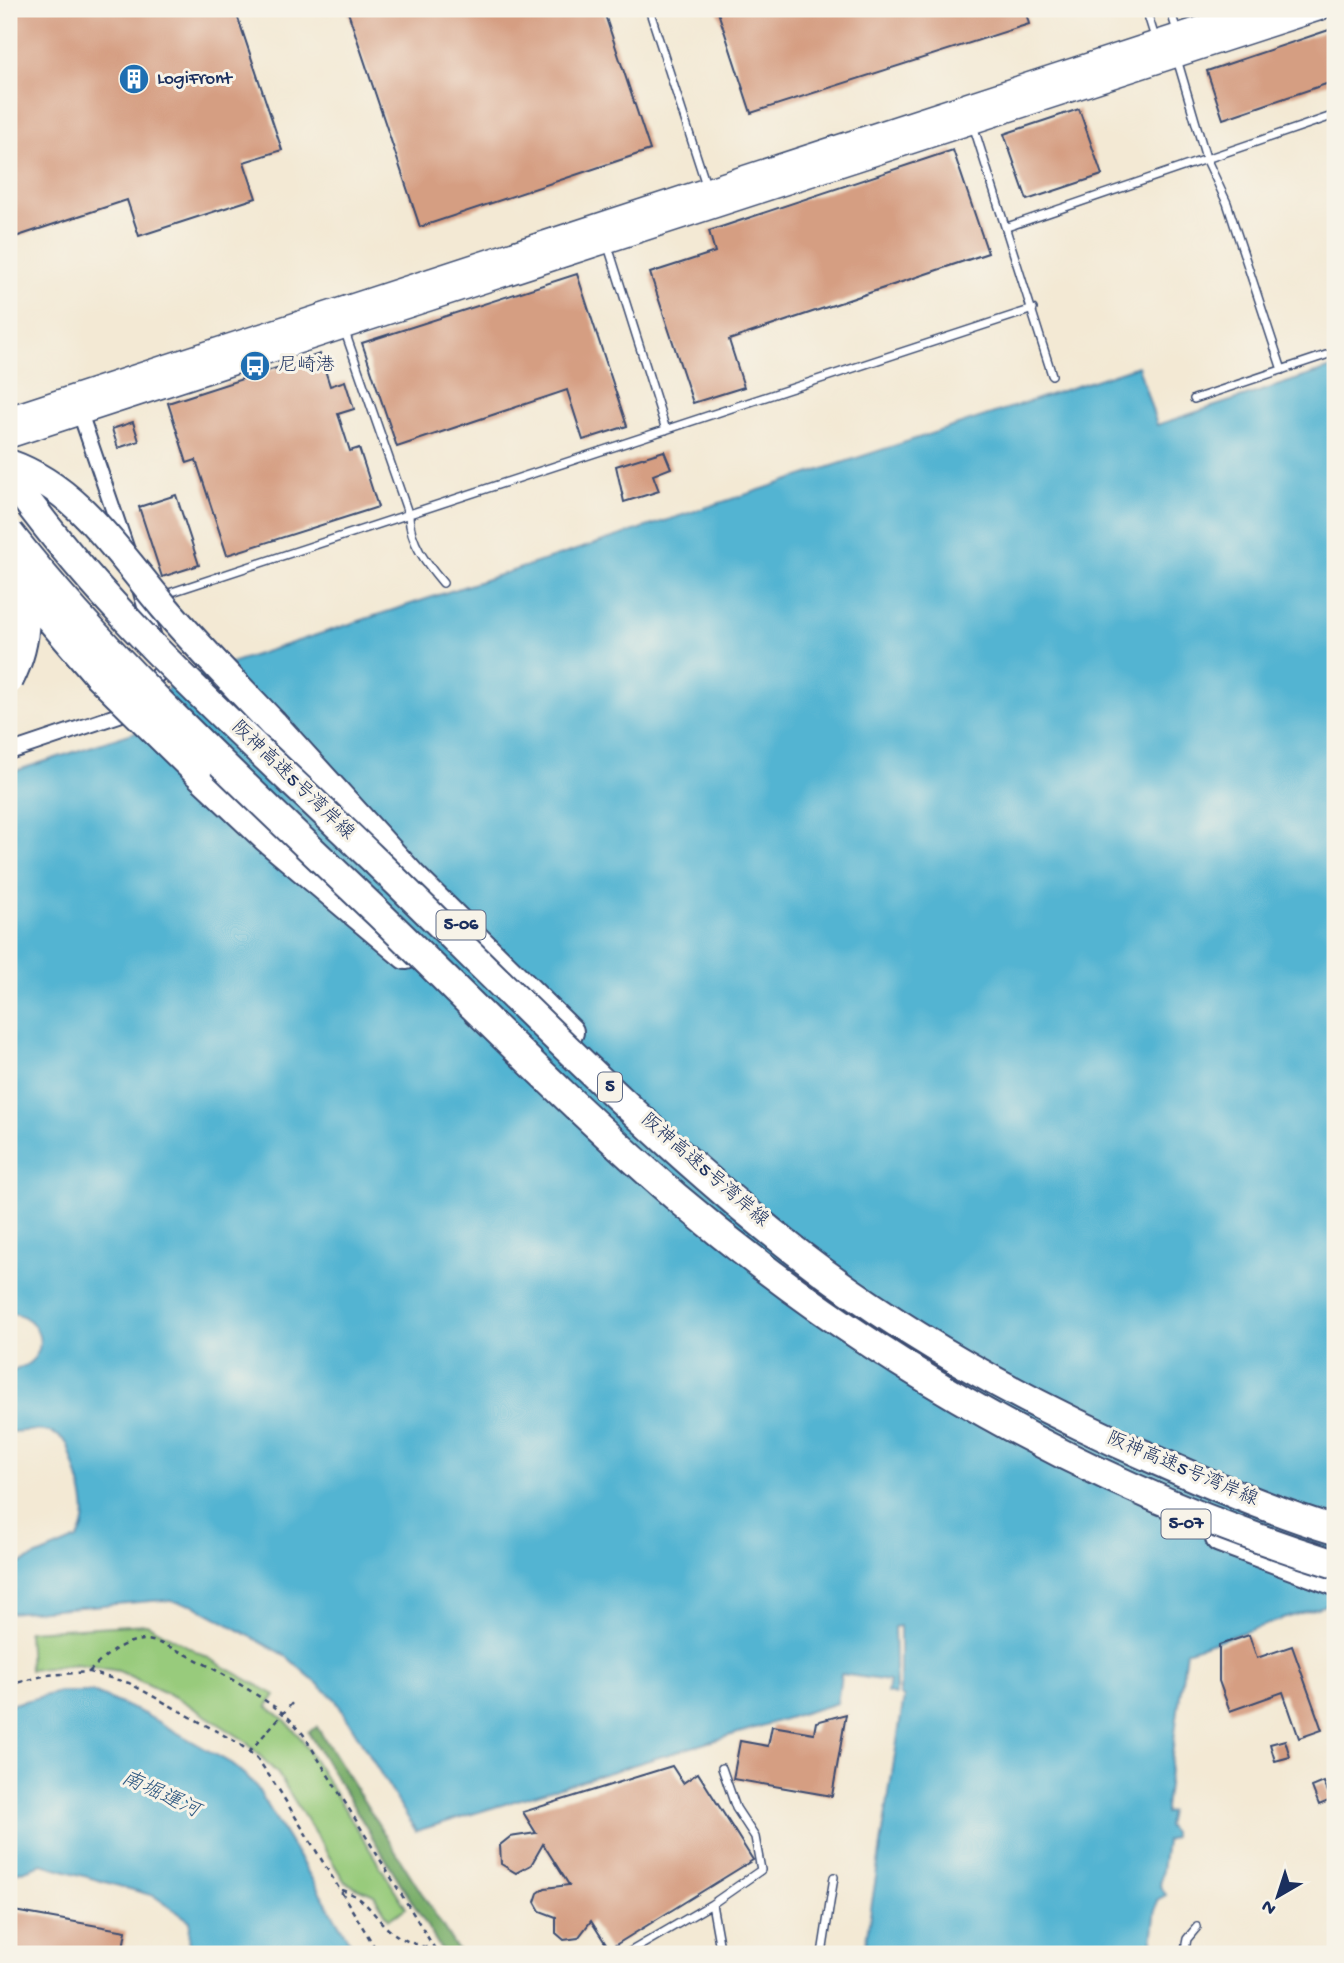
<svg xmlns="http://www.w3.org/2000/svg" width="1344" height="1963" font-family="'Gochi Hand','Klee One',sans-serif">
	<style>
		.green { fill: #98cb7b; stroke: #5a7d6c; stroke-width: 2 }
		.forest { fill: #7aaf6b; stroke: #4a6f64; stroke-width: 2 }
		.water { fill: #53b4d2; stroke: #377298; stroke-width: 2 }
		.building { fill: #d59e82 }
		.lines { fill: none; stroke-linecap: round; stroke-linejoin: round }
		.lane-casing { stroke: #3b4b70; stroke-width: 10 }
		.street-casing { stroke: #3b4b70; stroke-width: 18 }
		.secondary-casing { stroke: #3b4b70; stroke-width: 24 }
		.highway-casing { stroke: #3b4b70; stroke-width: 32 }
		.path { stroke: #3b4b70; stroke-width: 2.5; stroke-dasharray: 5 5; stroke-linecap: butt }
		.lane { stroke: #fff; stroke-width: 7 }
		.street { stroke: #fff; stroke-width: 14 }
		.secondary { stroke: #fff; stroke-width: 21 }
		.highway { stroke: #fff; stroke-width: 28 }
		.highway-bridge-casing { stroke: #3b4b70; stroke-width: 32; stroke-linecap: butt }
		.highway-bridge { stroke: #fff; stroke-width: 28 }
		.labels { text-anchor: middle; dominant-baseline: central; stroke-width: 6; stroke-linejoin: round; paint-order: stroke }
		.shield { fill: #f7f3e8; stroke: #5d6a87; stroke-width: 2 }
		.shield-label { font-size: 18px; font-weight: bold; fill: #1b2f5e }
		.poi-label { font-size: 19px; fill: #1b2f5e; stroke: #f7f3e8; text-anchor: start }
		.street-label { font-size: 19px; fill: #1b2f5e; stroke: #f7f3e8 }
		.water-label { font-size: 21px; font-style: italic; fill: #2c5781; stroke: #f7f3e8 }
	</style>
	<rect width="100%" height="100%" fill="#f7f3e8"/>
	<filter id="ink" filterUnits="userSpaceOnUse"><feTurbulence type="fractalNoise" baseFrequency=".0143" numOctaves="2"/><feDisplacementMap in="SourceGraphic" scale="14" xChannelSelector="R" yChannelSelector="G"/><feConvolveMatrix kernelMatrix="1 2 1 2 8 2 1 2 1" color-interpolation-filters="sRGB"/></filter>
	<filter id="wash" filterUnits="userSpaceOnUse"><feTurbulence type="fractalNoise" baseFrequency=".00686" numOctaves="4" result="noise"/><feDisplacementMap in="SourceGraphic" scale="28" xChannelSelector="R" yChannelSelector="G"/><feGaussianBlur stdDeviation="1.57" result="paint"/><feColorMatrix in="noise" values="0 0 0 0 0 0 0 0 0 0 0 0 0 0 0 0 0 1.4 0 .05"/><feComposite in="paint" operator="in"/></filter>
	<g filter="url(#wash)">
		<rect width="100%" height="100%" fill="#f3e9d4"/>
		<!-- green -->
		<path class="green" d="M147,1624L275,1695L267,1706L286,1721L300,1737L406,1908L389,1919L374,1895L345,1882L278,1774L244,1740L179,1699L119,1671L77,1664L30,1670L28,1631Z"/>
		<!-- forest -->
		<path class="forest" d="M317,1727L460,1954H444L308,1732Z"/>
		<!-- water -->
		<path class="water" d="M1138,366L1157,425L1335,367V1602L1186,1651L1165,1807V1813L1170,1812L1167,1826L1173,1833V1838L1166,1841L1160,1886L1166,1895L1157,1900L1151,1950L1155,1954H864L904,1697L900,1695V1626L894,1627L896,1695L887,1693L889,1681L841,1674L837,1703L416,1831L335,1699L286,1656L192,1604L163,1600L9,1613V1568L77,1539C96,1515 75,1472 68,1445C53,1425 31,1431 9,1432V1373C15,1370 23,1367 29,1363C52,1345 35,1313 9,1313V773L136,732L171,684L191,676Z
			M59,1692H93L144,1714L232,1764L254,1783L357,1954H189L190,1921L154,1896L42,1864L9,1875V1705Z"/>
		<g id="blocks">
			<!-- building -->
			<path class="building" d="M9,9H235L282,150L244,162L256,198L139,236L127,200L9,239Z
				M347,9H603L650,150L420,227Z
				M717,9H1025L1029,24L751,113Z
				M1335,28V81L1223,119L1207,71Z
				M1079,109L1102,175L1027,200L1004,134Z
				M953,150L988,253L729,340L744,387L693,403L650,273L715,252L709,231Z
				M577,274L627,426L583,440L567,390L397,447L362,343Z
				M320,354L330,386L345,381L354,409L338,414L350,451L359,448L378,507L227,555L196,460L187,463L168,403Z
				M133,422L139,441L118,448L112,429Z
				M664,451L671,468L653,475L659,491L624,502L616,466Z
				M176,495L199,565L162,577L139,507Z
				M1249,1635L1257,1658L1292,1646L1322,1730L1299,1738L1283,1692L1230,1711L1219,1681V1645Z
				M846,1714L832,1796L733,1779L740,1741L768,1746L772,1726L814,1733L816,1722Z
				M1285,1740L1290,1757L1275,1761L1270,1744Z
				M672,1766L683,1783L698,1773L753,1860L609,1949L591,1921L578,1938L564,1940L556,1933V1917L540,1911L535,1902L538,1893L545,1888L569,1885L543,1844L531,1865L516,1873L501,1864L500,1845L510,1837L536,1833L523,1812Z
				M1324,1782L1331,1800L1319,1805L1312,1787Z
				M14,1911L126,1931L122,1954H9Z"/>
		</g>
	</g>
	<g filter="url(#ink)">
		<use href="#blocks" fill-opacity="0" stroke="#3b4b70" stroke-width="2"/>
		<g class="lines">
			<!-- lane casing -->
			<g class="lane-casing">
				<path id="lane" d="M649,9L706,185
					M1146,9L1156,41
					M1170,9L1177,31
					M1177,59L1206,158L1227,203L1282,370
					M973,125L1052,375
					M1007,227L1335,115
					M608,246L666,430
					M344,329L409,516C410,543 426,563 443,583
					M1194,399L1335,352
					M163,595L1033,309
					M712,1904L721,1954
					M626,1954L712,1904L761,1870L755,1837L736,1808L722,1768
					M822,1954L834,1877
					M1184,1954L1187,1939L1197,1927"/>
			</g>
			<!-- street casing -->
			<g class="street-casing">
				<path id="street" d="M78,407L127,550
					M9,752L119,715L163,669L140,589"/>
			</g>
			<!-- secondary casing -->
			<g class="secondary-casing">
				<path id="secondary" d="M9,417L1257,9
					M9,437L1321,9"/>
			</g>
			<!-- highway casing -->
			<g class="highway-casing">
				<path id="highway" d="M273,724L412,877L569,1032
					M197,772L267,838L406,955
					M1220,1538L1335,1581"/>
			</g>
			<!-- path -->
			<path class="path" d="M89,1672C104,1657 121,1641 143,1640C168,1638 258,1694 280,1711C289,1717 296,1726 303,1734L438,1954
				M9,1685L47,1675L89,1672L129,1683L238,1743L257,1758L279,1790L379,1954
				M249,1752L294,1701
				M341,1890C363,1896 369,1909 384,1925C397,1939 417,1946 435,1949
				M417,1954L419,1946"/>
			<!-- lane -->
			<use href="#lane" class="lane"/>
			<!-- street -->
			<use href="#street" class="street"/>
			<!-- secondary -->
			<use href="#secondary" class="secondary"/>
			<!-- highway -->
			<use href="#highway" class="highway"/>
			<!-- highway-bridge casing -->
			<g class="highway-bridge-casing">
				<path id="highway-bridge" d="M9,464C78,488 118,553 164,607C198,647 236,685 273,724
					M9,476C110,620 245,735 371,857C509,990 643,1131 794,1250C903,1335 1024,1402 1151,1458C1211,1485 1272,1511 1335,1530
					M9,533C118,672 251,791 378,913C476,1008 572,1107 675,1196C868,1361 1093,1489 1335,1564
					M9,571L98,675L197,772
					M9,680C25,649 29,616 19,583"/>
			</g>
			<!-- highway-bridge -->
			<use href="#highway-bridge" class="highway-bridge"/>
		</g>
	</g>
	<!-- icons -->
	<defs>
		<g id="building-disc" transform="scale(1.575)"><circle r="9.5" fill="#1f6fb2" stroke="#f7f3e8"/><path d="M-4-6H4V6H1V3H-1V6H-4ZM-2.5-4.3h1.7v1.8h-1.7ZM.8-4.3h1.7v1.8H.8ZM-2.5-1h1.7V.8h-1.7ZM.8-1h1.7V.8H.8Z" fill="#fff"/></g>
		<g id="bus-disc" transform="scale(1.575)"><circle r="9.5" fill="#1f6fb2" stroke="#f7f3e8"/><path d="M-5-6H5V4H4V6H2V4H-2V6H-4V4H-5ZM-3.5-4V0h7V-4ZM-3.5 1.2v1.5H-2V1.2ZM2 1.2v1.5H3.5V1.2Z" fill="#fff"/></g>
	</defs>
	<g fill-rule="evenodd">
		<use href="#building-disc" x="134" y="79"/>
		<use href="#bus-disc" x="255" y="366"/>
	</g>
	<g class="labels">
		<!-- shield labels -->
		<g class="shield">
			<rect x="436.5" y="910.5" width="49" height="29" rx="5"/>
			<rect x="598" y="1072.5" width="24" height="29" rx="5"/>
			<rect x="1161.5" y="1509.5" width="49" height="29" rx="5"/>
		</g>
		<g class="shield-label">
			<text x="461" y="925">5-06</text>
			<text x="610" y="1087">5</text>
			<text x="1186" y="1524">5-07</text>
		</g>
		<!-- poi labels -->
		<g class="poi-label">
			<text x="157" y="79">LogiFront</text>
			<text x="278" y="366">尼崎港</text>
		</g>
		<!-- street labels -->
		<g class="street-label">
			<text transform="translate(292 781) rotate(44)">阪神高速5号湾岸線</text>
			<text transform="translate(704 1171) rotate(41)">阪神高速5号湾岸線</text>
			<text transform="translate(1182 1470) rotate(23)">阪神高速5号湾岸線</text>
		</g>
		<!-- water labels -->
		<g class="water-label">
			<text transform="translate(160 1796) rotate(25)">南堀運河</text>
		</g>
	</g>
	<!-- margin -->
	<rect width="1344" height="1963" fill="none" stroke="#f7f3e8" stroke-width="35"/>
	<!-- north arrow -->
	<g transform="translate(1278 1896) rotate(219)" stroke="#f7f3e8" stroke-width="5" paint-order="stroke">
	<path d="M0-5L12 26L0 18L-12 26Z" fill="#1b2f5e"/>
	<text y="-10" font-size="19" font-weight="bold" text-anchor="middle" fill="#1b2f5e">N</text>
	</g>
</svg>
